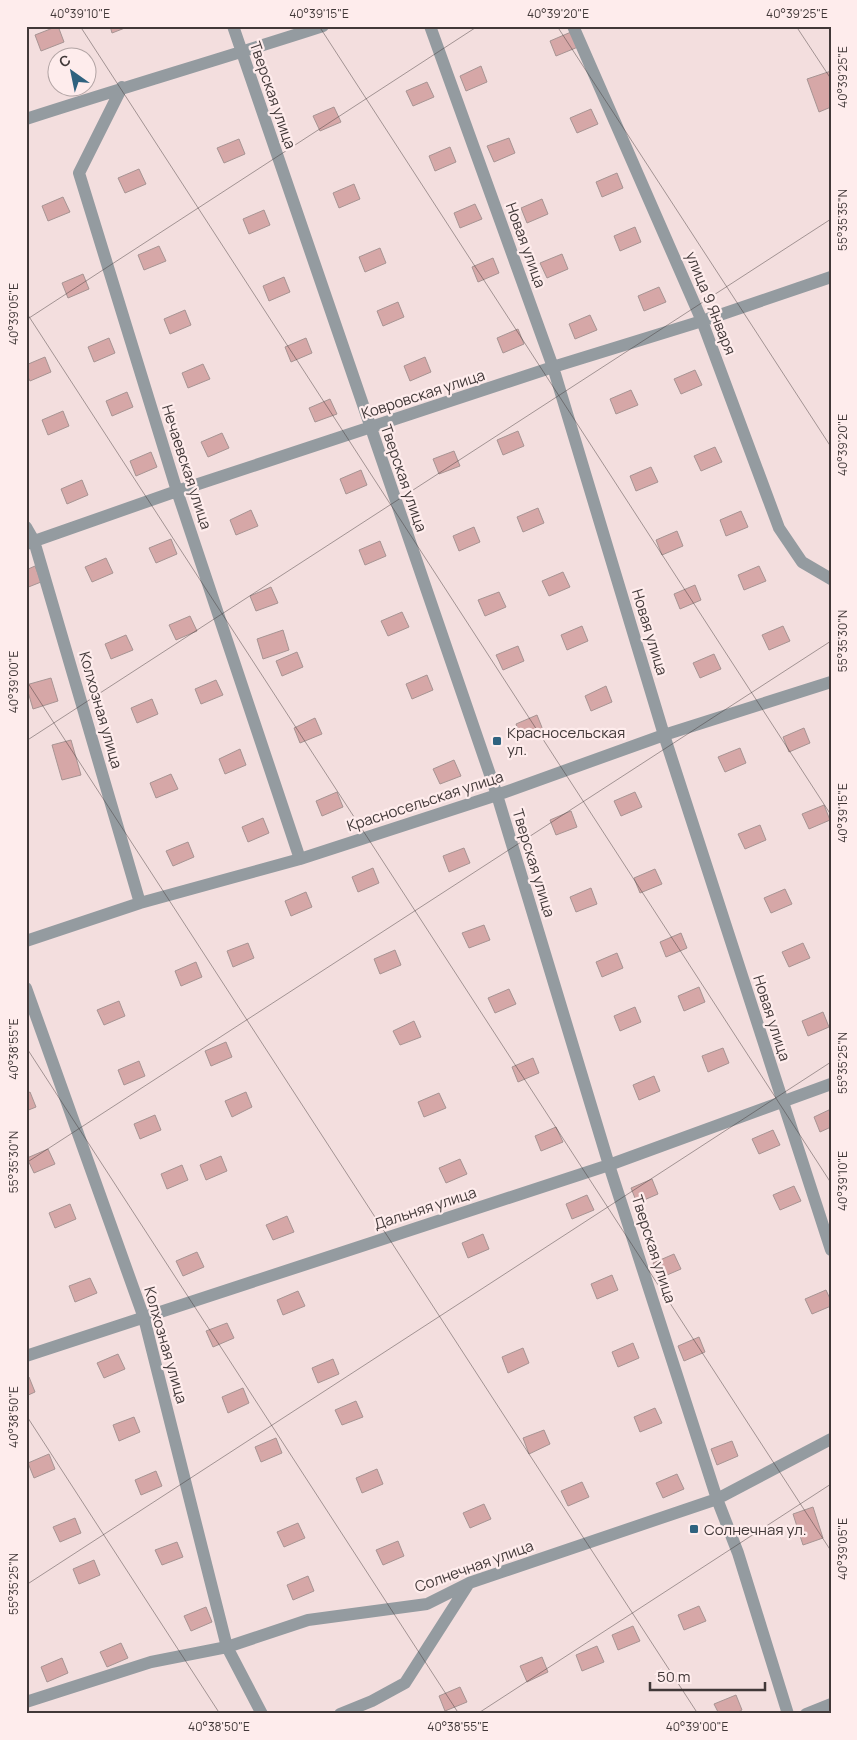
<svg xmlns="http://www.w3.org/2000/svg" width="857" height="1740" font-family="Manrope,sans-serif">
	<style>
		.building { fill: #d6a7a7; stroke: #a79493 }
		.lines { fill: none; stroke-linecap: round; stroke-linejoin: round }
		.minor { stroke: #949ba0; stroke-width: 12 }
		.ticks { fill: none; stroke: #413838; stroke-width: 1; stroke-opacity: 0.45 }
		.poi-dot { fill: #2f627f; stroke: #feecec; stroke-width: 2 }
		.labels { text-anchor: middle; dominant-baseline: central; stroke-width: 4.5; stroke-linejoin: round; paint-order: stroke }
		.street-label { font-size: 15px; fill: #413838; stroke: #feecec }
		.poi-label { font-size: 15px; fill: #413838; stroke: #feecec; text-anchor: start }
		.neatline { fill: none; stroke: #413838; stroke-width: 2 }
		.ticks-label { font-size: 12px; text-anchor: middle; fill: #413838 }
	</style>
	<rect width="100%" height="100%" fill="#f3dede"/>
	<!-- building -->
	<path class="building" d="M58,26L64,42L41,51L35,35Z
		M110,26H130L112,33Z
		M571,32L578,47L556,56L550,41Z
		M481,66L487,82L466,91L460,76Z
		M831,71V107L819,112L807,79Z
		M427,82L434,97L413,106L406,91Z
		M334,107L341,122L320,131L313,116Z
		M591,109L598,124L577,133L570,118Z
		M509,138L515,153L494,162L487,146Z
		M239,139L245,154L224,163L217,148Z
		M450,147L456,162L435,171L429,156Z
		M139,169L146,184L125,193L118,178Z
		M617,173L623,188L602,197L596,182Z
		M354,184L360,199L339,208L333,193Z
		M63,197L70,212L48,221L42,206Z
		M542,199L548,214L527,223L521,208Z
		M475,204L482,219L460,228L454,213Z
		M264,210L270,225L249,234L243,219Z
		M635,227L641,242L620,251L614,236Z
		M159,246L166,261L144,270L138,255Z
		M380,248L386,263L365,272L359,257Z
		M562,254L568,269L547,278L540,263Z
		M493,258L499,273L478,282L472,267Z
		M83,274L89,289L68,298L62,283Z
		M284,277L290,292L269,301L263,286Z
		M659,287L666,302L644,311L638,296Z
		M398,302L404,317L383,326L377,311Z
		M185,310L191,325L170,334L164,319Z
		M590,315L597,330L575,339L569,324Z
		M518,329L524,344L503,353L497,338Z
		M109,338L115,353L94,362L88,347Z
		M306,338L312,353L291,362L285,347Z
		M45,357L51,372L30,381L26,373V365Z
		M425,357L431,372L410,381L404,366Z
		M203,364L210,379L188,388L182,373Z
		M695,370L702,385L681,394L674,379Z
		M631,390L638,405L616,414L610,399Z
		M127,392L133,407L112,416L106,401Z
		M330,399L337,414L315,422L309,408Z
		M63,411L69,426L48,435L42,420Z
		M518,431L524,446L503,455L497,440Z
		M222,433L229,448L208,457L201,442Z
		M715,447L722,462L701,471L694,456Z
		M454,451L460,466L439,474L433,459Z
		M151,452L157,467L136,476L130,461Z
		M651,467L658,482L636,491L630,476Z
		M361,470L367,485L346,494L340,479Z
		M82,480L88,495L67,504L61,489Z
		M538,508L544,523L523,532L517,517Z
		M251,510L258,526L236,535L230,520Z
		M741,511L748,527L726,536L720,520Z
		M474,527L480,542L459,551L453,536Z
		M677,531L683,546L662,555L656,540Z
		M171,539L177,554L156,563L149,548Z
		M380,541L386,556L365,565L359,550Z
		M106,558L113,573L92,582L85,567Z
		M35,566L41,582L26,588V570Z
		M759,566L766,581L744,590L738,575Z
		M563,572L570,587L549,596L542,581Z
		M695,585L701,600L680,609L674,594Z
		M271,587L278,603L256,611L250,596Z
		M499,592L506,607L485,616L478,600Z
		M402,612L409,627L388,636L381,621Z
		M190,616L197,631L176,640L169,625Z
		M582,626L588,641L567,650L561,635Z
		M783,626L790,641L769,650L762,635Z
		M283,630L289,650L263,659L257,639Z
		M126,635L133,650L111,659L105,644Z
		M518,646L524,661L503,670L496,655Z
		M297,652L303,667L282,676L276,661Z
		M714,654L721,669L700,678L693,663Z
		M427,675L433,690L412,699L406,684Z
		M51,678L58,701L33,709L26,685Z
		M216,680L223,695L201,704L195,689Z
		M606,686L612,702L591,711L585,696Z
		M152,699L158,714L137,723L131,708Z
		M537,715L543,730L522,739L516,724Z
		M315,718L322,734L300,743L294,728Z
		M804,728L810,743L789,752L783,737Z
		M71,740L81,775L62,780L52,745Z
		M740,748L746,763L725,772L718,757Z
		M240,749L246,765L225,774L219,759Z
		M454,760L461,776L440,784L433,769Z
		M171,774L178,789L156,798L150,783Z
		M337,792L343,807L322,816L316,801Z
		M635,792L642,807L621,816L614,801Z
		M824,805L830,820L809,829L802,814Z
		M571,811L577,827L556,835L550,820Z
		M263,818L269,833L248,842L242,827Z
		M760,825L766,840L745,849L738,834Z
		M188,842L194,857L173,866L166,851Z
		M464,848L470,863L449,872L443,856Z
		M373,868L379,883L358,892L352,877Z
		M655,869L662,884L640,893L634,878Z
		M591,888L597,904L576,912L570,897Z
		M785,889L792,904L771,913L764,898Z
		M306,892L312,907L291,916L285,901Z
		M484,925L490,940L469,948L462,933Z
		M681,933L687,948L666,957L660,942Z
		M248,943L254,958L233,967L227,951Z
		M803,943L810,958L789,967L782,952Z
		M395,950L401,965L380,974L374,959Z
		M617,953L623,968L602,977L596,962Z
		M196,962L202,977L181,986L175,971Z
		M699,987L705,1002L684,1011L678,996Z
		M509,989L516,1004L495,1013L488,998Z
		M119,1001L125,1016L104,1025L97,1010Z
		M635,1007L641,1022L620,1031L614,1016Z
		M823,1012L829,1027L808,1036L802,1021Z
		M414,1021L421,1037L400,1045L393,1031Z
		M226,1042L232,1057L211,1066L205,1051Z
		M723,1048L729,1063L708,1072L702,1056Z
		M533,1058L539,1073L518,1082L512,1067Z
		M139,1061L145,1076L124,1085L118,1070Z
		M654,1076L660,1091L639,1100L633,1085Z
		M30,1092L36,1107L26,1111V1094Z
		M246,1092L252,1107L232,1117L225,1101Z
		M439,1093L446,1108L424,1117L418,1102Z
		M831,1109V1127L820,1132L814,1117Z
		M155,1115L161,1130L140,1139L134,1124Z
		M556,1127L563,1142L541,1151L535,1136Z
		M773,1130L780,1145L759,1154L752,1139Z
		M48,1149L55,1164L34,1173L27,1158Z
		M221,1156L227,1171L206,1180L200,1165Z
		M460,1159L467,1174L446,1183L439,1168Z
		M182,1165L188,1180L167,1189L161,1174Z
		M652,1179L658,1194L637,1203L631,1188Z
		M794,1186L801,1201L780,1210L773,1195Z
		M587,1195L594,1210L572,1219L566,1204Z
		M70,1204L76,1219L55,1228L49,1213Z
		M287,1216L294,1232L273,1240L266,1225Z
		M483,1234L489,1249L468,1258L462,1243Z
		M197,1252L204,1267L183,1276L176,1261Z
		M674,1254L681,1269L660,1278L653,1263Z
		M612,1275L618,1290L597,1299L591,1284Z
		M90,1278L97,1293L75,1302L69,1286Z
		M826,1290L831,1301V1306L812,1314L805,1299Z
		M298,1291L305,1306L283,1315L277,1300Z
		M227,1323L234,1338L213,1347L206,1331Z
		M699,1337L705,1352L684,1361L678,1346Z
		M633,1343L639,1358L618,1367L612,1352Z
		M523,1348L529,1363L508,1373L502,1357Z
		M118,1354L125,1369L104,1378L97,1363Z
		M333,1359L339,1374L318,1383L312,1368Z
		M29,1377L35,1392L26,1396V1378Z
		M243,1388L249,1403L228,1413L222,1397Z
		M356,1401L363,1417L342,1425L335,1410Z
		M655,1408L662,1423L640,1432L634,1417Z
		M134,1417L140,1432L119,1441L113,1425Z
		M544,1430L550,1444L529,1454L523,1438Z
		M276,1438L282,1453L261,1462L255,1447Z
		M732,1441L738,1456L717,1465L711,1449Z
		M49,1454L55,1469L34,1478L28,1463Z
		M377,1469L383,1484L362,1493L356,1478Z
		M156,1471L162,1486L141,1495L135,1480Z
		M677,1474L684,1489L663,1498L656,1483Z
		M582,1482L589,1497L568,1506L561,1491Z
		M484,1504L491,1519L470,1528L463,1513Z
		M813,1507L823,1538L803,1545L793,1514Z
		M75,1518L81,1533L60,1542L53,1527Z
		M298,1523L305,1538L284,1547L277,1532Z
		M398,1541L404,1556L383,1565L376,1550Z
		M177,1542L183,1557L162,1565L155,1550Z
		M94,1560L100,1575L79,1584L73,1569Z
		M308,1576L314,1591L293,1600L287,1585Z
		M699,1606L706,1621L684,1630L678,1615Z
		M206,1607L212,1622L191,1631L184,1616Z
		M633,1626L640,1641L618,1650L612,1635Z
		M121,1643L128,1658L107,1667L100,1652Z
		M597,1646L604,1662L582,1671L576,1655Z
		M542,1657L548,1672L527,1682L520,1666Z
		M62,1658L68,1673L47,1682L41,1667Z
		M460,1687L467,1702L445,1711L439,1696Z
		M736,1695L742,1710L734,1714H719L714,1704Z"/>
	<g class="lines">
		<!-- minor -->
		<path class="minor" d="M233,26L497,795L609,1165L717,1499L738,1553L788,1714
			M430,26L553,367L664,735L831,1250
			M573,26L702,321L779,528L802,562L831,579
			M122,87L79,173L177,491L300,859
			M26,119C125,87 224,58 323,26
			M26,527L34,541L140,903
			M26,544L177,491L553,367L702,321L831,277
			M26,941L140,903L300,859L497,795L664,735L831,682
			M26,988L144,1318L227,1647L262,1714
			M26,1356L609,1165L831,1084
			M26,1702L151,1662L227,1647L308,1620L427,1604L469,1583L717,1499L831,1439
			M340,1714L372,1701L405,1683L469,1583
			M806,1714L831,1704"/>
	</g>
	<!-- ticks -->
	<path class="ticks" d="M80,26L831,1183M319,26L831,815M557,26L831,447M796,26L831,79M26,312L831,1551M26,320L478,26M26,680L698,1714M26,741L831,219M26,1047L459,1714M26,1163L831,641M26,1415L220,1714M26,1585L831,1062M477,1714L831,1484"/>
	<!-- markers -->
	<g class="poi-dot">
		<rect x="492" y="736" width="10" height="10" rx="2.5"/>
		<rect x="689" y="1524" width="10" height="10" rx="2.5"/>
	</g>
	<g class="labels">
		<!-- street labels -->
		<g class="street-label">
			<text transform="translate(273 95) rotate(71)">Тверская улица</text>
			<text transform="translate(526 245) rotate(70)">Новая улица</text>
			<text transform="translate(711 303) rotate(68)">улица 9 Января</text>
			<text transform="translate(423 394) rotate(-18)">Ковровская улица</text>
			<text transform="translate(187 467) rotate(72)">Нечаевская улица</text>
			<text transform="translate(404 478) rotate(71)">Тверская улица</text>
			<text transform="translate(650 632) rotate(73)">Новая улица</text>
			<text transform="translate(101 710) rotate(74)">Колхозная улица</text>
			<text transform="translate(425 801) rotate(-18)">Красносельская улица</text>
			<text transform="translate(534 863) rotate(73)">Тверская улица</text>
			<text transform="translate(772 1018) rotate(72)">Новая улица</text>
			<text transform="translate(425 1208) rotate(-18)">Дальняя улица</text>
			<text transform="translate(654 1249) rotate(72)">Тверская улица</text>
			<text transform="translate(166 1345) rotate(74)">Колхозная улица</text>
			<text transform="translate(474 1566) rotate(-20)">Солнечная улица</text>
		</g>
		<!-- poi labels -->
		<g class="poi-label">
			<text x="507" y="732">Красносельская<tspan x="507" dy="17">ул.</tspan></text>
			<text x="704" y="1529">Солнечная ул.</text>
		</g>
	</g>
	<!-- border -->
	<rect width="857" height="1740" fill="none" stroke="#feecec" stroke-width="55"/>
	<!-- north arrow -->
	<g transform="translate(72 72) rotate(327)"><circle r="24" fill="#feecec" stroke="#b2a4a4"/>
	<path d="M0-4L9 19L0 12L-9 19Z" fill="#2f627f"/>
	<text y="-8" font-size="14" font-weight="bold" text-anchor="middle" fill="#413838">С</text>
	</g>
	<!-- scale -->
	<path d="M650 1682v8h115v-8" fill="none" stroke="#413838" stroke-width="2.5"/>
	<text x="657" y="1682" font-size="15" fill="#413838" stroke="#feecec" stroke-width="4" paint-order="stroke">50 m</text>
	<rect x="28" y="28" width="802" height="1684" class="neatline"/>
	<g class="ticks-label">
		<text x="80" y="18">40°39'10"E</text>
		<text x="319" y="18">40°39'15"E</text>
		<text x="558" y="18">40°39'20"E</text>
		<text x="797" y="18">40°39'25"E</text>
		<text transform="translate(843 77) rotate(-90)" y="4">40°39'25"E</text>
		<text transform="translate(843 220) rotate(-90)" y="4">55°35'35"N</text>
		<text transform="translate(14 314) rotate(-90)" y="4">40°39'05"E</text>
		<text transform="translate(843 445) rotate(-90)" y="4">40°39'20"E</text>
		<text transform="translate(843 641) rotate(-90)" y="4">55°35'30"N</text>
		<text transform="translate(14 682) rotate(-90)" y="4">40°39'00"E</text>
		<text transform="translate(843 813) rotate(-90)" y="4">40°39'15"E</text>
		<text transform="translate(14 1049) rotate(-90)" y="4">40°38'55"E</text>
		<text transform="translate(843 1063) rotate(-90)" y="4">55°35'25"N</text>
		<text transform="translate(14 1162) rotate(-90)" y="4">55°35'30"N</text>
		<text transform="translate(843 1181) rotate(-90)" y="4">40°39'10"E</text>
		<text transform="translate(14 1417) rotate(-90)" y="4">40°38'50"E</text>
		<text transform="translate(843 1549) rotate(-90)" y="4">40°39'05"E</text>
		<text transform="translate(14 1584) rotate(-90)" y="4">55°35'25"N</text>
		<text x="219" y="1731">40°38'50"E</text>
		<text x="458" y="1731">40°38'55"E</text>
		<text x="697" y="1731">40°39'00"E</text>
	</g>
</svg>
